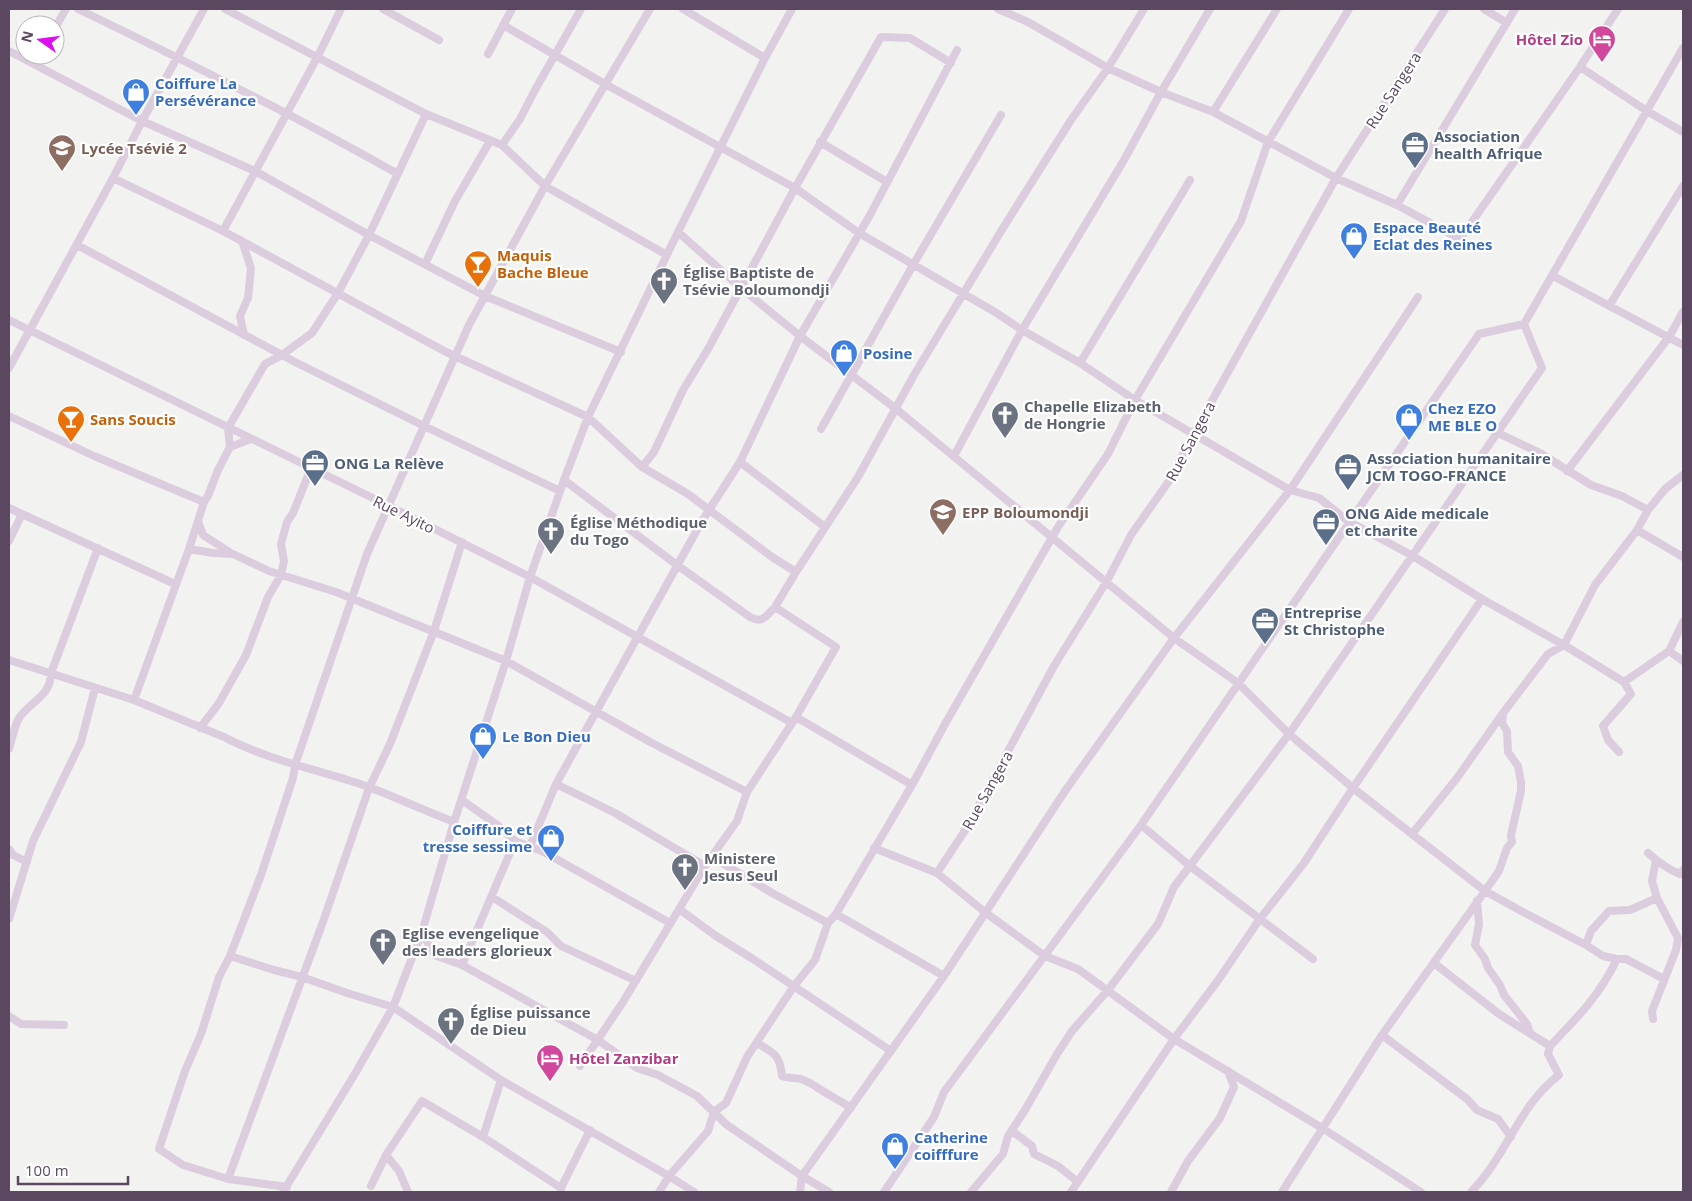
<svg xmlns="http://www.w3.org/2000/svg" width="1692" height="1201" font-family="'Open Sans',sans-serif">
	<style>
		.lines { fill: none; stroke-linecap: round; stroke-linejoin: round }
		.minor { stroke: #dbccde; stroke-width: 8 }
		.labels { text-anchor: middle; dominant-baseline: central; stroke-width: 4.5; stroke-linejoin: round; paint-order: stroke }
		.hotel-label { font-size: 15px; font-weight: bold; fill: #b23c85; stroke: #fff; text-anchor: end }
		.shop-label { font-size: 15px; font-weight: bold; fill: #366cbe; stroke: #fff; text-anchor: start }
		.street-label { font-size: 15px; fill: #5b4760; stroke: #fff }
		.service-label { font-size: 15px; font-weight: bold; fill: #4e5e75; stroke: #fff; text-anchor: start }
		.education-label { font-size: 15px; font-weight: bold; fill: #785e54; stroke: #fff; text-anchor: start }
		.food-label { font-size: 15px; font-weight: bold; fill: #c56008; stroke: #fff; text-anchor: start }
		.worship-label { font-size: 15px; font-weight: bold; fill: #5b616d; stroke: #fff; text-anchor: start }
	</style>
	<rect width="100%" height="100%" fill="#f2f3f1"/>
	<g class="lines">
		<!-- minor -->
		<path class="minor" d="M78,9C186,61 293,115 398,174
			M225,9L426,114L502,145L545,186L667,255
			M383,9L439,40
			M683,9L765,58
			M998,9L1028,22L1108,68L1161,92L1213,112L1336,178L1397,205L1460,239L1580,67L1618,9
			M1484,9L1507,23
			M503,25L605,84L795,188L881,37L910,38L951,63
			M55,28L66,9
			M9,51L142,121L255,171L369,235L485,296L621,352
			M488,54L512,9
			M34,64L39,55
			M1580,67L1647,111L1683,132
			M1213,112L1277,9
			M820,142L887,182
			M502,145L520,119L535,90L581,9
			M113,178L223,231L446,352L588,417L642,467L688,494L772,557L796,572
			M1397,205L1515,9
			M223,231L318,56L341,9
			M678,232L741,288L800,336L895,408L1174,638L1238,683L1289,734L1353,788L1485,891L1382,1035L1282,1192
			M242,241L251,268L248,298L240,316L244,335
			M77,245L297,363L424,426L560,491
			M425,264L455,201L490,141
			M1553,276L1683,345
			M1609,306L1683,186
			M9,320L387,505L530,577L792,723
			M1080,363L1190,180
			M9,368L113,178L142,121L204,9
			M9,416L94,456L204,502
			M821,429L913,265L1001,115
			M1498,433L1540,453L1591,485L1622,496L1648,510
			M230,447L228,428L265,364L282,355L312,333L338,293L369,235L426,114
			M954,456L1022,330L1124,160L1161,92L1210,9
			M740,462L825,527
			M642,467L654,452L683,390L708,349L795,188L859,233L995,312L1022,330L1080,363L1135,400L1290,490L1319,498L1348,521L1413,556L1482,599L1564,645L1624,682L1669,651L1683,622
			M1567,471L1669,337L1683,312
			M564,480L677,565L750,617C763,624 766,616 775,607
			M9,508L175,584
			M198,521L203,535L231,553
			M1637,530L1683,557
			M9,541L22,514
			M189,549L213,553L233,554L269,571L336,592L506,661L652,743L747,792
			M1669,651L1683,661
			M9,660L134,700L224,737C269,761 321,770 369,787C397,798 426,811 454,822
			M134,700L189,549L204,502L208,496L218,470L230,447L251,439
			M1503,715L1502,723L1507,731L1508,752L1518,766L1521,782V791L1511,835L1512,842L1507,848L1499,871L1485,891L1523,912L1586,945
			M796,717L912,785
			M200,728L219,703L246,655L268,597L281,575L284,561L281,544L287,522L293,513L311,468
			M9,749C12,739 14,727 19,718C30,702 51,696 51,673L98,548
			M1619,752L1608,740L1603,726L1631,694L1624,682
			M556,784L615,813L705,866
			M462,800L500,827L515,841L542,851L670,923
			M1141,825L1190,866L1313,959
			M1412,834L1457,778L1503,713L1548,654L1564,645L1595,585L1637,530L1648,510L1665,489L1683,475
			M530,846L556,784L702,521L740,462L800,336L870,215L957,50
			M874,848L937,873L986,913L1045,956L1078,969L1174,1039L1322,1128L1421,1192
			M9,849L13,855L27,862
			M1648,853C1658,862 1667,869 1680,874L1683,870
			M712,857L772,893L828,923
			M937,873L966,829L1054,666L1107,581L1131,535L1169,481L1194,433L1336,178L1445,9
			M492,897L547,932L561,946L636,981
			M1657,898L1630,910L1609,911L1591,931L1586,945L1603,956L1617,959H1626L1664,979
			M1477,901L1479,924L1475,945L1485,959L1488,968L1500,985L1504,995L1527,1024L1530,1033
			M679,909L716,936L753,959L891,1051
			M9,919L33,841L81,742L95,688
			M422,932L434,955L462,965L598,1040L637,1068L658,1075L697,1096L727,1125L802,1176L829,1192
			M230,956L274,970L302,977L347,993L393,1007L501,1080L669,1176L694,1192
			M1434,963L1499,1014L1550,1046
			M462,965L515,841
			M944,976L836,914L912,785L945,724L1058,527L1108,454L1135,400L1241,221L1268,142L1349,9
			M9,1016L21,1024L64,1025
			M1653,1019L1652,1011L1676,950L1678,938L1657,898L1652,881L1656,860
			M1382,1035L1467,1099L1477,1110L1498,1119L1511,1137
			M757,1043C774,1053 780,1055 782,1076C788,1079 794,1077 801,1079C811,1082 817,1088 826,1093C834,1098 843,1102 851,1108
			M580,1066L623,1002L705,866L737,821L747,792L796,717L836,647L775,607L796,572L858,477L914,375L1003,228L1071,120L1108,68L1144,9
			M501,1080L483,1137L561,1188V1192
			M1012,1131L1032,1146L1034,1154L1058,1166L1078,1182
			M386,1155L399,1171L408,1192
			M228,1179L324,919L369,788L390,744L434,631L462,542
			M371,1186L386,1155L422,1101L483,1137
			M287,1187L228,1179L183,1165L159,1149L185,1071L201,1034L219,977L230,956L261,875L293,778L295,765L367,554L469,325L545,186L650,9
			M561,1188L590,1130
			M283,1192L356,1072L393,1007L422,932L454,822L506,661L530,577L564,480L588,417L678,232L765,58L792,9
			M659,1192L669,1176L708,1131L714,1112L726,1103L747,1057L794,986L815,960L828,923L836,914
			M800,1192L802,1176L944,976L1065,791L1174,638L1290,490L1418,297
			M884,1192L934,1117L944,1092L1141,825L1479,334L1524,324L1683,48
			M971,1192L1003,1154L1008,1136L1025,1110L1057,1054L1072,1031L1108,990L1158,924L1174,887L1289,734L1542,368L1524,324
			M1071,1192L1174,1039L1219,979L1259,920L1304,863L1353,788L1482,599
			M1171,1192L1188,1161L1220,1118L1234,1087L1228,1071
			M1471,1192C1506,1157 1519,1105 1559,1075L1548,1054L1550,1046C1577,1018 1600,995 1617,959"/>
	</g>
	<!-- icons -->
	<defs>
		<g id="hotel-pin" transform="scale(1.4375)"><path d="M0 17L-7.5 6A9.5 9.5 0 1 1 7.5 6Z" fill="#d1479c" stroke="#fff"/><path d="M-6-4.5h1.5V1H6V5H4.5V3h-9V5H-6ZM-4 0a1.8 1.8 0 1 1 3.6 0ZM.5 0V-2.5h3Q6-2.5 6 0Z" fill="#fff"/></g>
		<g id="shop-pin" transform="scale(1.4375)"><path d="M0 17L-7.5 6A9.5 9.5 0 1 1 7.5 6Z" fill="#3f7fe0" stroke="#fff"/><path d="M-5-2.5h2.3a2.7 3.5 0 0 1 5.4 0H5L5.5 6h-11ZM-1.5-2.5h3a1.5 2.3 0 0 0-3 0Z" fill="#fff"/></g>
		<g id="office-pin" transform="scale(1.4375)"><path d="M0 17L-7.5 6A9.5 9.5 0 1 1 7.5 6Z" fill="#5c6f8a" stroke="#fff"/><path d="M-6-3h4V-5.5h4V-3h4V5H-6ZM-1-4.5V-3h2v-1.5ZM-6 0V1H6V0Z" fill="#fff"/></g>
		<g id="school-pin" transform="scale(1.4375)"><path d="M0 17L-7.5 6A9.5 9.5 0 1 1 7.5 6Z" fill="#8d6e63" stroke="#fff"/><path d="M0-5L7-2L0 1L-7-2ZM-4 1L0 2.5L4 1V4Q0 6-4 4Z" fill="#fff"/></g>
		<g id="bar-pin" transform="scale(1.4375)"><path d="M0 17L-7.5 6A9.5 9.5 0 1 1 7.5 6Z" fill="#e8710a" stroke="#fff"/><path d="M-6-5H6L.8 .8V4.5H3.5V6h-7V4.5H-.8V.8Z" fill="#fff"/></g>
		<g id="church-pin" transform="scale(1.4375)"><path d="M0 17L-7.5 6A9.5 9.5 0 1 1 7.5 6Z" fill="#6b7280" stroke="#fff"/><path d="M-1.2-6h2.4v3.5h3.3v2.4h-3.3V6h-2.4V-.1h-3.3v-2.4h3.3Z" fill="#fff"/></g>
	</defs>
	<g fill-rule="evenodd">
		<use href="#hotel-pin" x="1602" y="39"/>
		<use href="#shop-pin" x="136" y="92"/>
		<use href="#office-pin" x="1415" y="145"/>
		<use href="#school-pin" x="62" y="148"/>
		<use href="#shop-pin" x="1354" y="236"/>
		<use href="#bar-pin" x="478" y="264"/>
		<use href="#church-pin" x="664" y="281"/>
		<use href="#shop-pin" x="844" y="353"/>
		<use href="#church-pin" x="1005" y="415"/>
		<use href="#shop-pin" x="1409" y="417"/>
		<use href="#bar-pin" x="71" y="419"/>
		<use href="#office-pin" x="315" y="463"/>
		<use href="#office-pin" x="1348" y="467"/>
		<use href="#school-pin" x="943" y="512"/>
		<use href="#office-pin" x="1326" y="522"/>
		<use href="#church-pin" x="551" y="531"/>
		<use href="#office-pin" x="1265" y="621"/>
		<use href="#shop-pin" x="483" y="736"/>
		<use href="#shop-pin" x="551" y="838"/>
		<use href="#church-pin" x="685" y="867"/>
		<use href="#church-pin" x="383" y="942"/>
		<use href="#church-pin" x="451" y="1021"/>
		<use href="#hotel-pin" x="550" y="1058"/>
		<use href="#shop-pin" x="895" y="1146"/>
	</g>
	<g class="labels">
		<!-- hotel labels -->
		<g class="hotel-label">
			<text x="1583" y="39">Hôtel Zio</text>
			<text x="569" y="1058" text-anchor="start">Hôtel Zanzibar</text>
		</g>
		<!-- shop labels -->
		<g class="shop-label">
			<text x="155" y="83">Coiffure La<tspan x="155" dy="17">Persévérance</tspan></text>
			<text x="1373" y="227">Espace Beauté<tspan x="1373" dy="17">Eclat des Reines</tspan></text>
			<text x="863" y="353">Posine</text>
			<text x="1428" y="408">Chez EZO<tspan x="1428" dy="17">ME BLE O</tspan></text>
			<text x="502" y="736">Le Bon Dieu</text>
			<text x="532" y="829" text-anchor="end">Coiffure et<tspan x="532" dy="17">tresse sessime</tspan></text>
			<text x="914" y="1137">Catherine<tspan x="914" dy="17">coifffure</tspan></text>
		</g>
		<!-- street labels -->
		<g class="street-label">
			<text transform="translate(1393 90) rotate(-57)">Rue Sangera</text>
			<text transform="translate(1190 441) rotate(-62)">Rue Sangera</text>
			<text transform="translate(404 514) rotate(26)">Rue Ayito</text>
			<text transform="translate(987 790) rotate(-61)">Rue Sangera</text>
		</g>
		<!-- service labels -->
		<g class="service-label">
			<text x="1434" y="136">Association<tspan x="1434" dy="17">health Afrique</tspan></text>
			<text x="1367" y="458">Association humanitaire<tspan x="1367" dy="17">JCM TOGO-FRANCE</tspan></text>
			<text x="334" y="463">ONG La Relève</text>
			<text x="1345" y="513">ONG Aide medicale<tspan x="1345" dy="17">et charite</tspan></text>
			<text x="1284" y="612">Entreprise<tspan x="1284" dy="17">St Christophe</tspan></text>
		</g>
		<!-- education labels -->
		<g class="education-label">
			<text x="81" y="148">Lycée Tsévié 2</text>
			<text x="962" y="512">EPP Boloumondji</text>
		</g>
		<!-- food labels -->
		<g class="food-label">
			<text x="497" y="255">Maquis<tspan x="497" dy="17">Bache Bleue</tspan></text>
			<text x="90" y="419">Sans Soucis</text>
		</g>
		<!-- worship labels -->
		<g class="worship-label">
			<text x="683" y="272">Église Baptiste de<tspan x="683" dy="17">Tsévie Boloumondji</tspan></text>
			<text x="1024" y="406">Chapelle Elizabeth<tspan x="1024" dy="17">de Hongrie</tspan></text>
			<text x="570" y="522">Église Méthodique<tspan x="570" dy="17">du Togo</tspan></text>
			<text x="704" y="858">Ministere<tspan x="704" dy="17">Jesus Seul</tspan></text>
			<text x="402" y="933">Eglise evengelique<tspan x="402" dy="17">des leaders glorieux</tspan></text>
			<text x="470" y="1012">Église puissance<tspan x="470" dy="17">de Dieu</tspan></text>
		</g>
	</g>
	<!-- border -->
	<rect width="1692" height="1201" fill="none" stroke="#5b4760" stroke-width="20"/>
	<!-- north arrow -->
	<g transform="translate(40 40) rotate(284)"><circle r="24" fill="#ffffff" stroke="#bdb5bf"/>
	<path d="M0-4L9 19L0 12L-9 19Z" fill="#db0fef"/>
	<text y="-8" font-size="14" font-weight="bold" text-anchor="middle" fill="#5b4760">N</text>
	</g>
	<!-- scale -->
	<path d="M18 1176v8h110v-8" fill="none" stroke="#5b4760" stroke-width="2.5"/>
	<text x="25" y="1176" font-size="15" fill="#5b4760" stroke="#ffffff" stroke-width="4" paint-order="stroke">100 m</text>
</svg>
